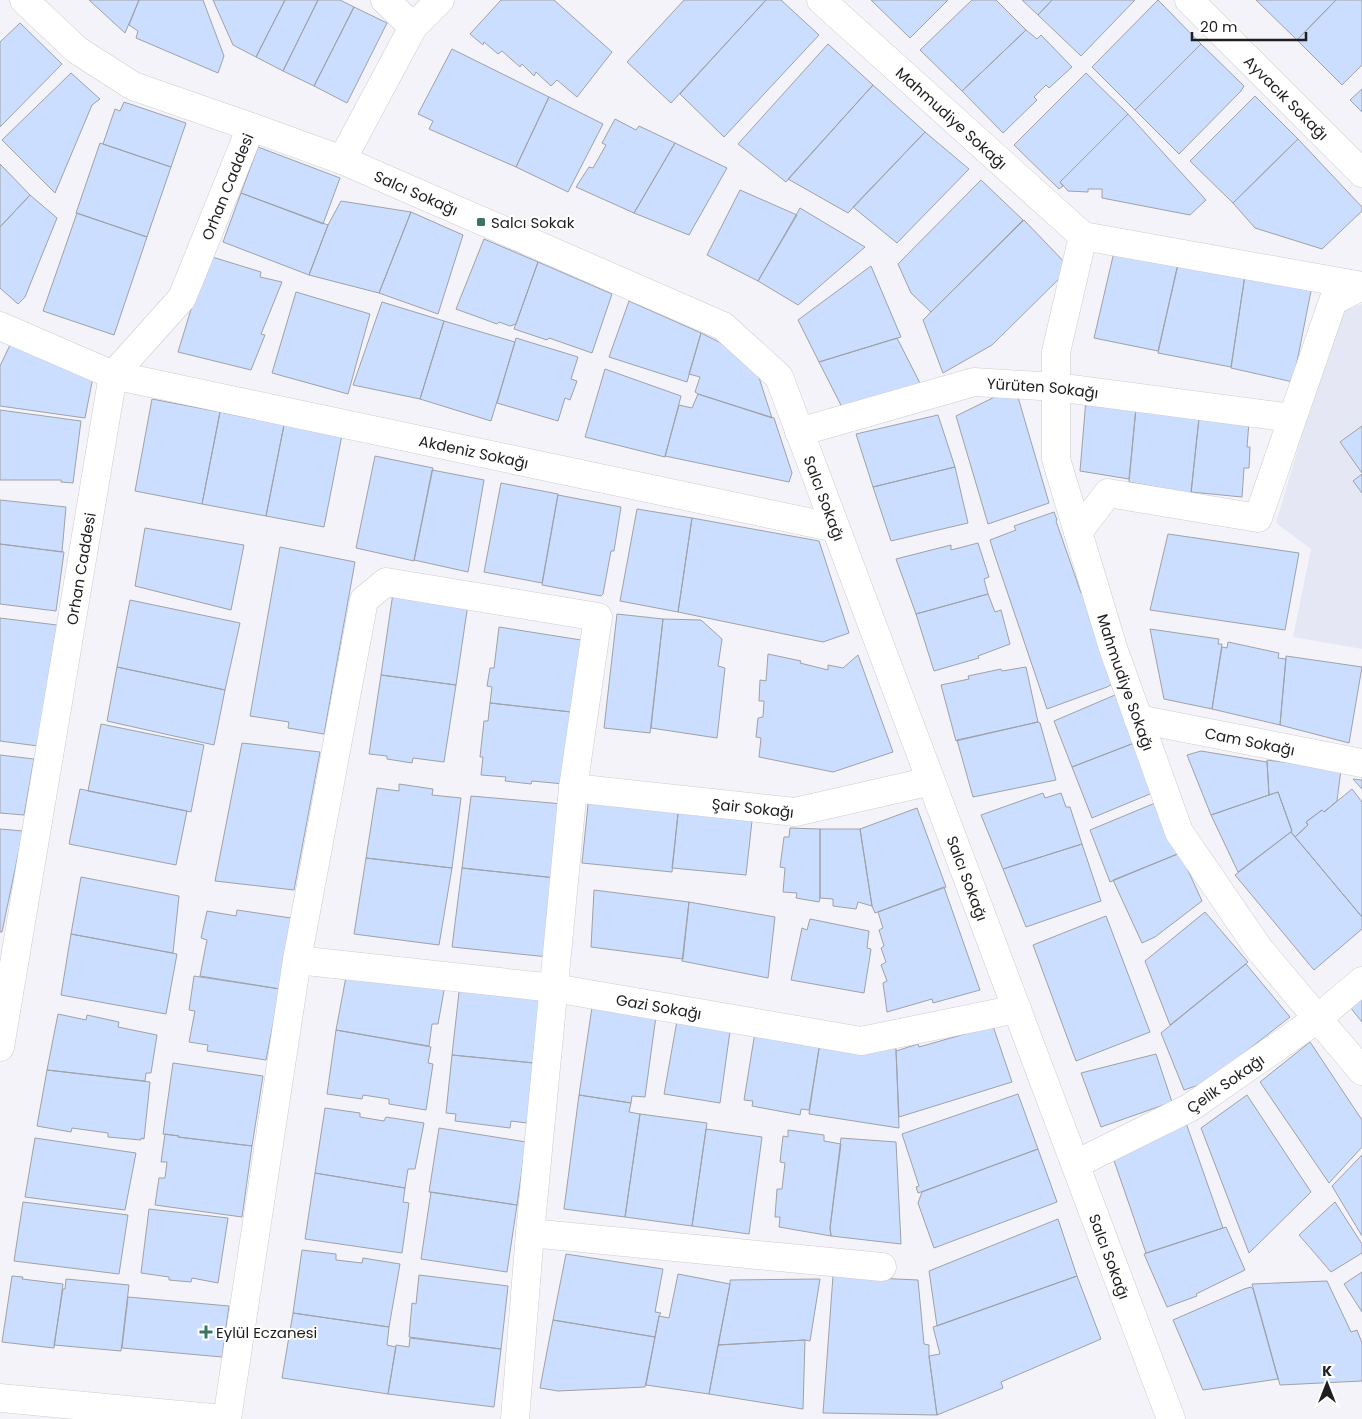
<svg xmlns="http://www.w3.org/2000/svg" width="1362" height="1419" font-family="Poppins,sans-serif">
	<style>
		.built { fill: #e6e7f4 }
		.building { fill: #cbdeff; stroke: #9fa2a7 }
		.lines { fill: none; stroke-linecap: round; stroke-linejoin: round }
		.minor-casing { stroke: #ccccd2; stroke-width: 29 }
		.secondary-casing { stroke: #ccccd2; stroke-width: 29 }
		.minor { stroke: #fff; stroke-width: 28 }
		.secondary { stroke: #fff; stroke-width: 28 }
		.poi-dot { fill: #397661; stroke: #fff; stroke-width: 2 }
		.labels { text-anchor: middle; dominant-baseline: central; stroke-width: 4; stroke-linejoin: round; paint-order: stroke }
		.street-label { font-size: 15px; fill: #1e1e20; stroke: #fff }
		.poi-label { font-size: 15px; fill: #1e1e20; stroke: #fff; text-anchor: start }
	</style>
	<rect width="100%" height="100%" fill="#f3f3f9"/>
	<!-- built -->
	<path class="built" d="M1362,304V649L1293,637L1311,549L1276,523L1338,313Z"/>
	<!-- building -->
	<path class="building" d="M89,0H139L125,33Z
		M139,0H203L224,56L218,73L136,38L138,31L129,25Z
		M213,0H285L256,57L233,45Z
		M285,0H318L283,71L256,57Z
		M318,0H340L354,7L314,86L283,71Z
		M501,0H554L612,52L577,97L557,80L551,86L536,72L534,76L522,64L520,67L502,51L498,54L484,42L483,45L470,34Z
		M684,0H766L671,103L627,62Z
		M766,0H781L819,35L724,137L680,94Z
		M871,0H948L910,38Z
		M972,0H996L1026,30L962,91L920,50Z
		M1022,0H1052L1038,15Z
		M1052,0H1135L1081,56L1038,15Z
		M1158,0L1201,44L1135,110L1092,67Z
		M1256,0H1336L1297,40Z
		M1336,0H1362V65L1342,85L1297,40Z
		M354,7L387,23L347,103L314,86Z
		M20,23L62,64L0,127V42Z
		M1026,30L1037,39L1041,35L1072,67L1049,88L1046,85L1034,97L1037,100L1003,133L962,91Z
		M828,44L873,85L786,182L738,144Z
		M1201,44L1244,86L1241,91L1179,154L1135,110Z
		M452,49L549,97L516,167L429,129L433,121L418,114Z
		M71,73L100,99L92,105L55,193L2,140Z
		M1086,73L1128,114L1060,182L1063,186L1059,189L1014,145Z
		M873,85L925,132L848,213L788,179Z
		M1362,89V112L1350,100Z
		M1255,96L1298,139L1233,203L1190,161Z
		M549,97L603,124L568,192L516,167Z
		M124,102L186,123L171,167L103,144L115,109L120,111Z
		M1128,114L1206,200L1190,215L1102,198V189H1088V192L1068,191L1060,182Z
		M615,119L636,130L639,126L675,143L634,213L576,187L589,167L593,168L606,145L602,143Z
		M925,132L969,169L897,243L853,207Z
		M1298,139L1362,207V211L1322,249L1255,228L1233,203Z
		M100,143L171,167L147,237L76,213Z
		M675,143L727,168L689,235L634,213Z
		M258,147L340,178L323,224L241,193Z
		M0,164L30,195L0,227Z
		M981,180L1023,220L931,312L911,293L898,264Z
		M740,190L797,215L758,281L707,255Z
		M241,193L328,225L309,275L223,242Z
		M30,195L57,218L25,297L18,304L0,288V227Z
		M341,201L411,212L379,293L309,275L328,225Z
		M800,208L865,247L798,305L758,281Z
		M411,212L463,235L438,314L379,293Z
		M77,213L147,237L114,335L43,311Z
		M1024,220L1070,268L992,345L943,373L923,320Z
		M484,239L538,262L516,324L510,326L499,322L497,324L456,309Z
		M1114,252L1178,265L1158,351L1094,338Z
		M209,256L261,272L260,277L282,282L261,334L265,335L251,370L178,352L206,260Z
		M538,262L612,294L592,353L549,338L547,340L514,329Z
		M1178,263L1245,275L1231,367L1158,353Z
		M871,266L901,337L819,362L798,320Z
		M1245,275L1312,286L1293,382L1231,368Z
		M296,292L370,314L348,394L272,373Z
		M629,301L701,333L687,382L609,357Z
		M382,302L444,321L420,399L353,385Z
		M444,321L515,342L491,421L420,399Z
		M701,333L753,359L772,418L698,394L695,392L700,377L689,374Z
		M516,338L578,357L571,379L577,381L570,400L565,398L558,421L497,403Z
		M897,338L924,391L845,413L819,362Z
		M10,345L94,372L85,418L0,406V366Z
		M605,369L681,396L665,457L585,437Z
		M1015,387L1049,503L988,524L956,416Z
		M698,394L774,418L792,473L789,482L665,456L679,405L692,408Z
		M152,399L220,412L202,504L135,491Z
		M1086,399L1136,408L1129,479L1080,471Z
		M1136,408L1199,418L1191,494L1129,482Z
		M0,410L81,421L73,483L61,482V480H0Z
		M220,412L284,425L266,516L202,504Z
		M938,415L955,467L873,487L856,434Z
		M1199,418L1249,422L1247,447H1250L1249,468H1244L1242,497L1191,492Z
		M284,425L342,435L324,527L266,516Z
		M1362,426V473L1340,442Z
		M375,456L433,468L414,561L356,548Z
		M955,467L968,523L891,541L873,487Z
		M432,470L484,480L468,572L414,560Z
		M1362,474V493L1353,481Z
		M501,483L558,494L542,583L484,572Z
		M558,495L621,507L614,551H611L603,594L601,596L542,585Z
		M0,500L66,507L62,552L0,544Z
		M637,509L692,518L678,612L620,601Z
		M1054,512L1057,520L1056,521L1081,593H1082L1087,605L1086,606L1114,683L1107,687L1047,709L994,553L990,540L1016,530L1014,526Z
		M692,518L819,541L849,633L823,642L678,612Z
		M145,528L244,545L231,610L135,586Z
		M1168,534L1299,553L1285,630L1150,610Z
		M978,543L989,577L984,579L988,594L916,614L896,559L951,545V550Z
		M0,544L64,552L56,611L0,604Z
		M280,547L355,562L324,734L288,728L289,722L250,716Z
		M393,593L468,604L456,685L381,675Z
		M988,594L995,612L1001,610L1010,644L978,656L979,658L934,671L916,614Z
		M130,600L240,623L225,690L117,667Z
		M617,614L663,619L650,733L604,728Z
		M0,618L57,625L38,746L0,741Z
		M663,619L701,620L722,639L718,666L725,668L717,738L651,728Z
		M499,627L581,640L571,712L490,703L492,687L487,686L490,668H494Z
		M1150,629L1219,639L1218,644H1222L1212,709L1164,699Z
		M1228,642L1279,653L1278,658L1286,659L1280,725L1212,709L1222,647L1227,648Z
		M768,654L801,661L800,663L828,670V665L843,668L858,655L893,752L833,772L759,757L761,738L756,737L758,718L763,717L764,701H759L760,680L766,681Z
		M1286,656L1362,667L1349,743L1280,725Z
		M117,667L225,690L214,745L107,721Z
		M1026,667L1038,722L956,741L941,685L969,679L968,676L1001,669L1002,671Z
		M381,675L456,685L444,762L413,758L412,763L387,759V756L369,754Z
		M1115,695L1134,743L1072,767L1054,721Z
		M490,703L571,712L564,784L532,781L531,784L505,781L506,777L481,775L483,757H480L484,721H488Z
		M1038,722L1040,723L1056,780L973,797L957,740Z
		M101,724L204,745L191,812L88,791Z
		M1137,742L1157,791L1092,818L1072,767Z
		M242,743L320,752L294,890L215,881Z
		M1201,751L1267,762L1269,795L1211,815L1187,755Z
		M0,755L34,759L24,815L0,813Z
		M1267,760L1341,769L1337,801L1324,812L1322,810L1306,822L1308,825L1295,837L1291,832L1292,831L1278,792L1269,795Z
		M1353,779L1362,780V789Z
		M399,784L433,789L432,795L461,798L452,868L366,858L377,788L399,791Z
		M80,789L187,811L176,865L69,844Z
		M1352,789L1362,802V917L1295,837L1308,825L1306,822L1322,810L1324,812Z
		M1278,792L1292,831L1238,872L1211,815Z
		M1043,793L1045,798L1061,793L1066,807H1070L1082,844L1003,869L981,815Z
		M589,795L679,804L672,872L582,863Z
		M471,796L563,804L556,878L462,868Z
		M1160,801L1180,853L1110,882L1090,830Z
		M679,805L753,812L746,875L672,868Z
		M917,808L946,887L875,913L872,906L860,829Z
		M790,828L820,829V898L819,902L796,898L797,893L783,892L785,868L780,867L784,837H789Z
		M0,829L23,831L2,932H0Z
		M820,829H860L872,906L858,902L856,909L833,906V899L820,898Z
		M1291,832L1362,917V929L1314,970L1235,875Z
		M1082,844L1101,901L1026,927L1003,869Z
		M1180,853L1202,901L1155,937L1142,943L1113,880Z
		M366,858L452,868L439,945L354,934Z
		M462,868L556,878L548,957L452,947Z
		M81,877L179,896L173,953L71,934Z
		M944,887L980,990L933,1003L932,999L887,1012L883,983L887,981L881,965L886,962L881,948L884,946L879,930L883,928L878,912Z
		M594,890L689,902L683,959L591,947Z
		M689,902L775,917L768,978L682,961Z
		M237,910L291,918L280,989L200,976L207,940L201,938L207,911L236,916Z
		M1205,912L1248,962L1170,1025L1145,961Z
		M1106,916L1150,1032L1076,1061L1033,945Z
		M810,919L869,931L867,948L871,949L864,993L791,980L802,928L807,930Z
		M71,934L177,954L166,1014L61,995Z
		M1246,964L1290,1017L1207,1082L1184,1090L1161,1033Z
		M348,966L445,985L438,1024H432L429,1046L336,1030Z
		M194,976L280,989L266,1060L207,1051L208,1045L189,1042L195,1011L189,1010Z
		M460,983L541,991L534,1063L452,1055Z
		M1362,997V1022L1350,1007Z
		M592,1007L656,1016L645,1097L632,1096L631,1103L579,1095Z
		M58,1014L86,1020L87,1015L119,1022L118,1027L157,1035L151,1073H146L145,1081L47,1070Z
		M678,1015L731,1024L720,1103L664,1094Z
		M756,1026L821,1036L809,1110L801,1109L800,1115L752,1106L753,1101L744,1100Z
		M993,1026L1012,1082L899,1117L896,1051L918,1044L919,1047Z
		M336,1030L431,1047L428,1063L433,1064L426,1110L389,1104V1099L363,1095L362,1099L327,1094Z
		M821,1036L896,1049L899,1128L809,1114Z
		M1310,1042L1362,1120V1147L1329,1183L1260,1082Z
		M1156,1054L1172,1102L1101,1127L1081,1073Z
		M452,1055L534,1063L527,1123L511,1121L510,1128L455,1121L456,1114L446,1113Z
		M173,1063L263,1076L252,1146L178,1137L179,1136L163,1134Z
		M47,1070L150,1082L144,1139L141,1138V1140L108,1137V1133L72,1128L71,1132L37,1126Z
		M1018,1094L1038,1149L918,1193L916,1187L919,1186L902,1134Z
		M579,1095L631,1103L629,1112L640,1114L625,1217L564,1209Z
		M1247,1095L1311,1192L1249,1253L1201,1128Z
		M325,1108L360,1113V1117L384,1121L386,1117L424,1123L415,1169H408L405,1188L315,1173Z
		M640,1114L707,1123L692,1226L625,1217Z
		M1186,1123L1223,1228L1146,1253L1111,1152Z
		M439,1128L526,1142L517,1205L429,1192Z
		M706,1129L762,1137L749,1234L692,1226Z
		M788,1130L824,1135V1141L841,1144L830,1228L831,1236L779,1227L780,1217H775L777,1189H782L785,1163L780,1162L783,1136L788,1137Z
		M165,1134L179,1136L178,1137L252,1146L242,1217L155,1205L159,1178H165L167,1162H161Z
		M35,1138L136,1153L125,1210L25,1197Z
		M841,1138L896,1142L901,1244L831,1236L830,1228Z
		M1038,1149L1057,1202L934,1248L918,1203L922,1192Z
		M1362,1155V1236L1332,1186Z
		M315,1173L405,1188L403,1202L409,1203L402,1253L305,1239Z
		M431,1192L517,1205L507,1272L421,1259Z
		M23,1202L128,1215L119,1274L14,1261Z
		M1335,1202L1362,1244V1253L1331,1272L1299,1235Z
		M149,1209L228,1218L218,1283L192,1278L191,1282L169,1280V1277L141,1273Z
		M1058,1219L1077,1276L937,1326L929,1271Z
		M1226,1227L1245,1270L1196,1294L1197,1296L1167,1307L1144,1254Z
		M302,1250L336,1254V1260L362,1263L363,1258L400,1264L389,1327L293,1313Z
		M566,1254L663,1269L655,1312L661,1313L659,1316L655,1337L553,1320Z
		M1362,1272V1312L1344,1284Z
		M678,1274L730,1284L709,1394L646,1385L659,1316L669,1318Z
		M419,1275L508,1286L501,1349L409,1337L412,1303L416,1304Z
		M12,1276L23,1277L22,1279L63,1284L54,1348L2,1342Z
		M833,1276L918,1280L924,1344L929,1345V1356L937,1415L823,1413Z
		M1077,1276L1101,1339L1001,1382L1003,1388L937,1415L929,1356L940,1354L933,1327Z
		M66,1279L129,1285L121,1351L54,1345L63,1289H65Z
		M820,1279L810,1341L805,1340L718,1345L730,1284V1280Z
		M1327,1281L1351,1332L1357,1330L1362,1343V1381L1280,1385L1252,1284Z
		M1251,1287L1253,1289L1278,1379L1203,1390L1173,1320L1244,1289Z
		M128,1297L229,1306L222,1357L122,1348Z
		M293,1313L389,1327L387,1345L396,1347L388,1394L282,1378Z
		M553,1320L655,1337L645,1387L558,1391L540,1388Z
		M410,1338L501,1349L494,1407L388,1394L396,1345L409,1347Z
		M805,1340L803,1409L709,1394L718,1345Z"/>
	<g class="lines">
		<!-- minor casing -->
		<g class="minor-casing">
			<g id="minor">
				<path id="s1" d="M24,0L77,50L133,86L251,127L342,160L723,326L779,377L1171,1419"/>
				<path d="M385,0L413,27"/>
				<path id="s2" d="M821,0L1083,236L1362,286"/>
				<path id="s3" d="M1189,0L1362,173"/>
				<path d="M342,160L413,27L440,0"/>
				<path id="s4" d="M1083,236L1056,352V459L1113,648L1179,832L1259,949L1362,1071"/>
				<path id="s5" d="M0,326L113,375L836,528"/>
				<path id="s6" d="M799,432L974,382L1056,387L1292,418"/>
				<path d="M1078,532L1108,493L1258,518L1333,301L1362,286"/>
				<path id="s7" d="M1138,719L1362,763"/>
				<path id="s8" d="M573,788L795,812L931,781"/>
				<path id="s9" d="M297,960L554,988L861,1041L1017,1009"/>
				<path id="s10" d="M0,1047L113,375L182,298L251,127"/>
				<path id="s11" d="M1076,1164L1191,1107L1317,1019L1362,981"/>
				<path d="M530,1233L882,1267"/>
				<path d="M227,1419L297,960L364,600L386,582L598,617L573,788L530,1233L515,1419"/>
			</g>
		</g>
		<!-- secondary casing -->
		<g class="secondary-casing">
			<path id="secondary" d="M0,1398L223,1419"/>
		</g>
		<!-- minor -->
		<use href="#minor" class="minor"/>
		<!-- secondary -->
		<use href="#secondary" class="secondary"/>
	</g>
	<!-- markers -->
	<g class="poi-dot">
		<rect x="476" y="217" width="10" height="10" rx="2.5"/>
		<path d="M203.5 1324.5h5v5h5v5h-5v5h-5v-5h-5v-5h5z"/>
	</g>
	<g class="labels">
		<!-- street labels -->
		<g class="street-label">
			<text stroke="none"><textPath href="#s3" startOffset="138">Ayvacık Sokağı</textPath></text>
			<text stroke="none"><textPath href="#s2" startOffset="176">Mahmudiye Sokağı</textPath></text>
			<text stroke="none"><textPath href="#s10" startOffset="905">Orhan Caddesi</textPath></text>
			<text stroke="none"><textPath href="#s1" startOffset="442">Salcı Sokağı</textPath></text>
			<text stroke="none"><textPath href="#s6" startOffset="251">Yürüten Sokağı</textPath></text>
			<text stroke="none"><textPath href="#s5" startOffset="492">Akdeniz Sokağı</textPath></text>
			<text stroke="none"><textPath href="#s1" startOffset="982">Salcı Sokağı</textPath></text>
			<text stroke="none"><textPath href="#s10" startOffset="485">Orhan Caddesi</textPath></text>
			<text stroke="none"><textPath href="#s4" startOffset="460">Mahmudiye Sokağı</textPath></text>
			<text stroke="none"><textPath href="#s7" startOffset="114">Cam Sokağı</textPath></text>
			<text stroke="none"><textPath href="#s8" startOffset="181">Şair Sokağı</textPath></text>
			<text stroke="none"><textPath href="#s1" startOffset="1388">Salcı Sokağı</textPath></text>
			<text stroke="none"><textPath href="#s9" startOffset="365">Gazi Sokağı</textPath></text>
			<text stroke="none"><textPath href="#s11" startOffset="170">Çelik Sokağı</textPath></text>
			<text stroke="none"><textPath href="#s1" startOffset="1792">Salcı Sokağı</textPath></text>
		</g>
		<!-- poi labels -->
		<g class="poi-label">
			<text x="491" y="222">Salcı Sokak</text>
			<text x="216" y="1332">Eylül Eczanesi</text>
		</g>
	</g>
	<!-- north arrow -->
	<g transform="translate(1327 1384)" stroke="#ffffff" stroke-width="4" paint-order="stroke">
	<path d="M0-4L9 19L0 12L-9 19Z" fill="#1e1e20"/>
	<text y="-8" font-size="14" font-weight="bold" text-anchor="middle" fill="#1e1e20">K</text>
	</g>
	<!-- scale -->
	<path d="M1192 32v8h114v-8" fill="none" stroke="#1e1e20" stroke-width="2.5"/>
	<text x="1200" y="32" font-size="15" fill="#1e1e20" stroke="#ffffff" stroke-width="4" paint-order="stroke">20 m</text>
</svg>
